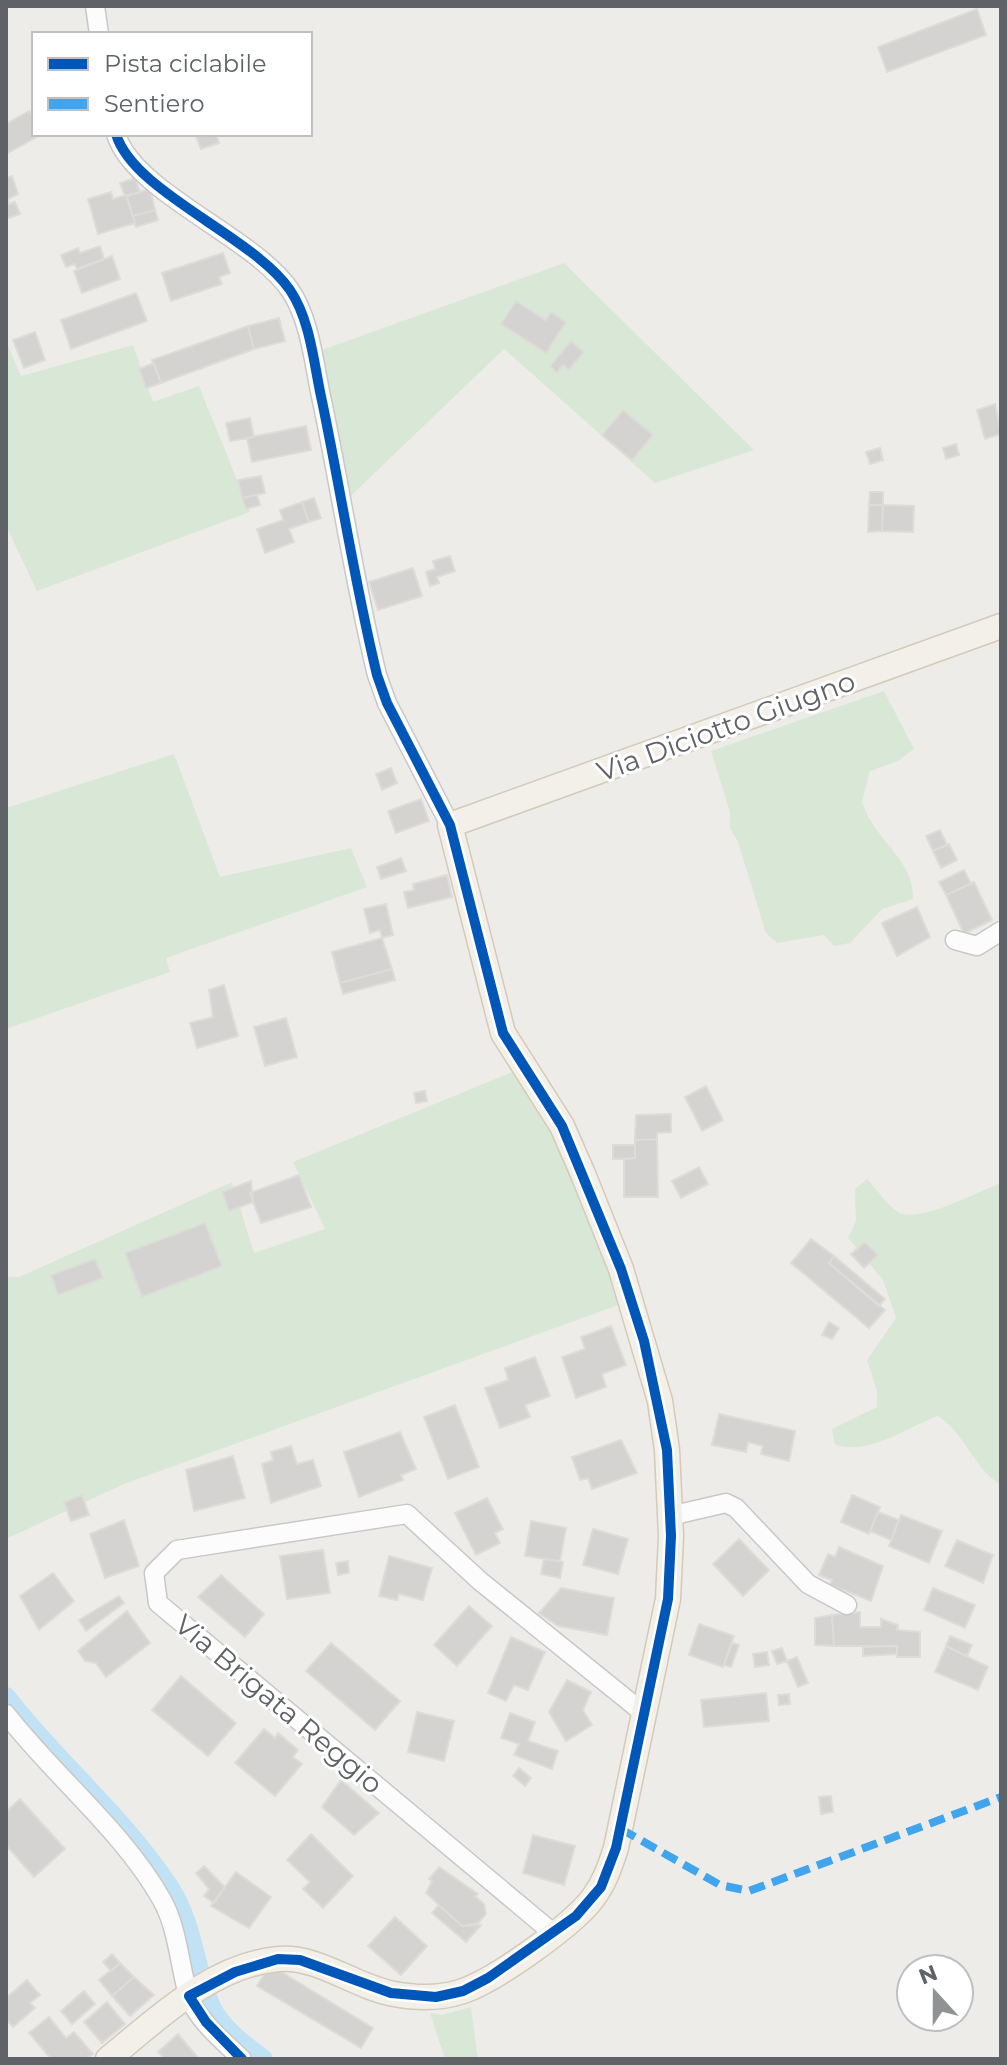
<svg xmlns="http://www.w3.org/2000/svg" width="1007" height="2065" font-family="Montserrat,sans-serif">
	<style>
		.green { fill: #d9e8d6 }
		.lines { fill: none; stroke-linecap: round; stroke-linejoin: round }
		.canal { stroke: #c1e2f4; stroke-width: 20 }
		.building { fill: #d4d3d2; stroke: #dcdcd8; stroke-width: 2 }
		.minor-casing { stroke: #c8c8c9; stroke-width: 21 }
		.major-casing { stroke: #d3cab9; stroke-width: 27 }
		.minor { stroke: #fcfcfc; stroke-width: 18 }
		.major { stroke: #f3f0ea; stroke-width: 24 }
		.quiet { stroke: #41a5ee; stroke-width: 8; stroke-dasharray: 16 8; stroke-linecap: butt }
		.cycleway-casing { stroke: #fff; stroke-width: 15 }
		.cycleway { stroke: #0057b8; stroke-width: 10 }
		.labels { text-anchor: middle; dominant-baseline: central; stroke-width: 6; stroke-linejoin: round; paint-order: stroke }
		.street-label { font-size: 28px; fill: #5f6266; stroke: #fff }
	</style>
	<rect width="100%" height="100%" fill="#edece9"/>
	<!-- green -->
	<path class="green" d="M564,263L754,450L655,483L504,349L336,510L308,355Z
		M6,341L21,376L133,345L153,402L199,386L250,512L37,591L6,526Z
		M884,691L914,749L898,761L870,771L862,802C876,843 914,859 913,899L882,909L850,943L834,946L824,935L777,943L766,933L738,842L730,828V812L711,751Z
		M174,754L220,877L351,848L367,887L166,958L170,972L6,1029V808Z
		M522,1068L594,1210L621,1304L124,1484L6,1539V1277H19L232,1182L254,1253L325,1229L293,1162Z
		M867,1179C876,1188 887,1205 898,1212C919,1224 979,1191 1001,1183V1485C973,1468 965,1433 938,1416C907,1427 868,1457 835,1444L832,1429L877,1407V1391L867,1360L896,1318L883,1280L848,1238L856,1221L855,1189Z
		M471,2007L478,2059H445L430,2013L442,2015Z"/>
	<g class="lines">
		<!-- canal -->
		<path class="canal" d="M6,1697C57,1763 123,1817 169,1887C194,1925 194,1969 211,2007C221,2028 245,2046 263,2059"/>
	</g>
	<!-- building -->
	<path class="building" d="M977,9L986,35L887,72L878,47Z
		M29,111L34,120V134H42L6,154V124Z
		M195,134H216L219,143L201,149Z
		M12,176L18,194L7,200L9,204L15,202L20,214L6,219V178Z
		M135,178L140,192L125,196L120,183Z
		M150,189L155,210L133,216L127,196Z
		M111,192L113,199L126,195L135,223L98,234L88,199Z
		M155,210L158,220L136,227L133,216Z
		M100,246L104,259L77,269L75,264L66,267L61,255L78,248L80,253Z
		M223,253L230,273L219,277L222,284L171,301L162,273Z
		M112,256L120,279L82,293L74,271Z
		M136,293L147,321L71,349L61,320Z
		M516,301L546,320L551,312L566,322L546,353L501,324Z
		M279,318L285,341L254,349L248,326Z
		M248,326L254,349L161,383L152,360Z
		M35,332L45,360L24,368L13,340Z
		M571,341L584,352L569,370L563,365L557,373L550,366Z
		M154,363L161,383L146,388L139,369Z
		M995,404L1001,434L985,439L977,410Z
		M623,410L653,435L632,460L602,435Z
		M250,418L254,437L230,441L226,423Z
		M306,426L311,450L252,462L247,438Z
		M956,444L959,455L946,459L943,448Z
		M880,448L883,460L870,464L866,452Z
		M261,476L265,493L242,498L238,480Z
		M870,492H883V505H869Z
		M257,495L260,505L246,509L242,498Z
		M314,498L321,518L309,522L302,502Z
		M302,502L309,522L289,529L294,542L265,553L257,529L283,520L280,510Z
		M869,505H883L882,531L868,532Z
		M883,505L914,506L913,532L882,531Z
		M450,556L455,571L437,577L439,583L430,586L426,572L435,569L433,561Z
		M413,568L422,596L378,610L369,582Z
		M391,768L397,783L382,790L376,774Z
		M421,799L429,821L396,833L388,811Z
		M940,830L947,845L933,851L926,836Z
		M949,844L957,860L941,868L933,851Z
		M401,858L406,871L381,879L377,867Z
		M964,870L971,884L946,895L939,882Z
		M447,875L452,897L408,908L404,892L414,890L413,884Z
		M974,882L992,920L964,934L946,895Z
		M386,904L393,935L382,938L380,930L370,933L364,909Z
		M917,907L930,937L897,956L882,923Z
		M382,938L392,969L340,983L332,952Z
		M392,969L395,980L343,994L340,983Z
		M224,985L238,1036L197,1048L190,1023L213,1017L209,990Z
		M286,1018L297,1057L265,1066L254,1027Z
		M706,1086L723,1120L702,1131L685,1097Z
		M425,1091L427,1101L416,1103L414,1093Z
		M671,1114V1132L657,1133V1139L635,1140L636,1115Z
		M657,1139L658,1197H624V1159L635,1158V1140Z
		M613,1145H635V1158L613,1159Z
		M699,1167L708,1184L681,1198L672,1181Z
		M299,1175L311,1207L261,1223L250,1193Z
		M251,1181L253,1202L229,1211L222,1192Z
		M205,1223L222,1266L142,1297L125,1253Z
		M811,1239L834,1256L829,1263L885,1310L869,1328L791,1263Z
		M865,1242L878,1255L864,1268L851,1254Z
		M834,1256L885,1299L879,1306L829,1263Z
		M95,1259L103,1278L58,1295L51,1275Z
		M829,1322L839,1328L832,1339L822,1335Z
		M611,1326L626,1365L602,1374L606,1387L576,1398L562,1357L585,1349L581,1337Z
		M535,1357L550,1396L525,1405L530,1417L500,1428L485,1388L508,1380L505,1368Z
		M455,1405L479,1467L448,1479L424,1417Z
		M719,1414L795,1431L789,1461L761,1454L763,1446L748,1442L746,1452L712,1445Z
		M400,1432L416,1469L401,1475L403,1480L359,1497L344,1452Z
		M621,1440L637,1473L592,1489L588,1478L580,1480L572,1457Z
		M291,1446L297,1464L313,1460L321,1486L271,1503L262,1464L273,1460L271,1452Z
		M233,1456L245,1498L194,1511L186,1470Z
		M82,1495L89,1515L71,1521L64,1502Z
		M852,1495L880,1507L869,1534L841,1522Z
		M487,1498L503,1529L495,1533L500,1543L476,1555L455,1513Z
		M878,1512L899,1520L891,1540L870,1531Z
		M901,1515L942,1531L929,1563L889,1546Z
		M124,1520L139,1566L105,1578L90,1534Z
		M531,1521L566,1528L560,1561L525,1556Z
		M593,1529L628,1539L618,1574L583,1565Z
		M739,1539L769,1570L743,1596L713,1564Z
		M957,1540L993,1555L983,1583L945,1566Z
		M839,1547L883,1566L871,1601L830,1585L832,1580L819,1575L828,1554L835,1557Z
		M323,1550L330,1593L287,1599L280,1556Z
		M389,1556L432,1568L423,1600L399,1594L397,1600L379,1596Z
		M544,1559L563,1562L560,1578L541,1574Z
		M348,1561L349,1573L338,1575L336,1563Z
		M53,1573L74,1601L39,1630L20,1596Z
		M221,1575L264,1614L245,1637L198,1597Z
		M561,1588L614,1598L607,1635L558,1626L539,1613Z
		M933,1588L975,1605L965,1628L924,1610Z
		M119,1596L124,1603L86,1631L79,1620Z
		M469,1606L492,1626L457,1666L434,1645Z
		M127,1611L150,1643L106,1677L96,1663L85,1661L78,1651Z
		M860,1612V1627H881V1619L898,1625L897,1630L920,1632V1657H897V1646H834L832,1615Z
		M832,1615L834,1646L815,1645V1618Z
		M699,1624L734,1636L723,1667L689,1655Z
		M950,1636L972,1645L967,1656L946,1646Z
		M511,1637L545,1652L528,1690L514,1685L506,1701L488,1693Z
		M331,1643L400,1701L375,1730L306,1671Z
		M732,1643L739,1645L731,1667L724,1665Z
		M897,1646V1654L863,1656V1647Z
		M946,1646L988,1667L978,1690L935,1672Z
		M782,1648L787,1661L777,1664L772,1651Z
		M767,1652L769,1665L755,1667L753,1654Z
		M797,1657L808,1683L798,1687L787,1661Z
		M181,1676L236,1723L208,1756L152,1710Z
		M567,1680L591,1692L583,1710L592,1725L566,1741L549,1712Z
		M766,1693L769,1721L704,1727L701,1700Z
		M789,1694L790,1704L779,1705L778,1695Z
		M417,1712L454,1721L444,1761L408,1752Z
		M510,1713L535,1722L528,1741L558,1751L552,1769L514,1755L519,1744L501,1738Z
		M264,1729L275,1738L278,1733L298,1750L293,1757L302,1764L275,1796L235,1763Z
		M519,1768L531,1778L525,1786L513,1776Z
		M341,1780L379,1813L354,1835L322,1807Z
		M831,1796L833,1812L821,1814L819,1797Z
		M20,1799L65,1849L34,1877L6,1845V1812Z
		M311,1834L353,1876L323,1908L303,1889L310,1882L287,1860Z
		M533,1835L575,1846L564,1885L523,1873Z
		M204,1866L225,1887L214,1903L204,1896L209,1889L196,1873Z
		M439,1867L478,1894L475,1896L484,1904L486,1914L478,1923L462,1926L426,1893L432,1881L429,1879Z
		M236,1872L271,1897L249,1928L211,1906Z
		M439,1905L462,1926L481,1925L466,1942L432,1913Z
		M395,1917L427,1946L401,1975L368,1946Z
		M112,1954L120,1963L111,1971L103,1962Z
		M120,1963L134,1977L112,1996L99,1980Z
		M270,1965L373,2028L361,2048L257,1986Z
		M134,1977L154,1995L130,2016L112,1996Z
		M27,1980L40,1995L30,2003L35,2008L13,2027L6,2019V1998Z
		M84,1991L95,2004L72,2024L61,2011Z
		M107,2002L125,2024L102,2043L84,2022Z
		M49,2017L66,2038L74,2032L93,2054L87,2059H51L29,2033Z
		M178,2034L199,2059H165L158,2052Z"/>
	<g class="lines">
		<!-- minor casing -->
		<g class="minor-casing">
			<path id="minor" d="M95,6L99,34
				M116,134C133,192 253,236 290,290C311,321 314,366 322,401C341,492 355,585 377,675L387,703L450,825
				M955,940L977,946L1001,931
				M670,1516L726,1503L736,1508L808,1584L847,1605
				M6,1714C54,1776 124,1832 162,1900C178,1929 179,1963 188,1994C196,2019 223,2041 242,2059
				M553,1933L158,1603L154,1573L177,1550L407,1514L480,1581L646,1715"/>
		</g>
		<!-- major casing -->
		<g class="major-casing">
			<path id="major" d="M108,2059C156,2020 213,1964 279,1959C319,1956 355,1987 394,1994C416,1998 438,1999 460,1992C493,1982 573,1925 593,1898C605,1882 610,1866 616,1848L668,1599L671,1536L667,1450L660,1401L621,1269L583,1174L562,1126L503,1033L450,825L1001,626"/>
		</g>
		<!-- minor -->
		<use href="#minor" class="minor"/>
		<!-- major -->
		<use href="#major" class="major"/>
		<!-- quiet -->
		<path class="quiet" d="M621,1829L720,1885L749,1891L1001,1797"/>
		<!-- cycleway casing -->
		<g class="cycleway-casing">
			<path id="cycleway" d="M116,134C133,192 253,236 290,290C311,321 314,366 322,401C341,492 355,585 377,675L387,703L450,825L503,1033L562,1126L621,1269L644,1341L667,1450L671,1536L668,1599L616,1848L601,1887L576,1916L488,1978L463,1991L436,1997L391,1993L300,1960L278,1959L235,1972L189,1996L206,2022L242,2059"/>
		</g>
		<!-- cycleway -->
		<use href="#cycleway" class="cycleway"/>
	</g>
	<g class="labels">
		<!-- street labels -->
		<g class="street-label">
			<text transform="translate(726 726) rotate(-20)">Via Diciotto Giugno</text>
			<text transform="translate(279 1704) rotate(40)">Via Brigata Reggio</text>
		</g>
	</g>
	<!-- border -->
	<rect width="1007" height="2065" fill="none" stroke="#5f6266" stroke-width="16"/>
	<!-- legend -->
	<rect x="32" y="32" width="280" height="104" fill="#ffffff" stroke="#bfc0c2" stroke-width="2"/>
	<rect x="48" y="58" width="40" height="12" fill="#0057b8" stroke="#bfc0c2" stroke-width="2"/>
	<text x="104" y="72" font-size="24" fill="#5f6266">Pista ciclabile</text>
	<rect x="48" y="98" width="40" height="12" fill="#41a5ee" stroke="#bfc0c2" stroke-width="2"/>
	<text x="104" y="112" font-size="24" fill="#5f6266">Sentiero</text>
	<!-- north arrow -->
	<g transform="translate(935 1993) rotate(339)"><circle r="38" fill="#ffffff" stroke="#bfc0c2" stroke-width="2"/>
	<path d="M0-6L14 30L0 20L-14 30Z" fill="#919294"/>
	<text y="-12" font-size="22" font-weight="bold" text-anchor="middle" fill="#5f6266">N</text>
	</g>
</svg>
